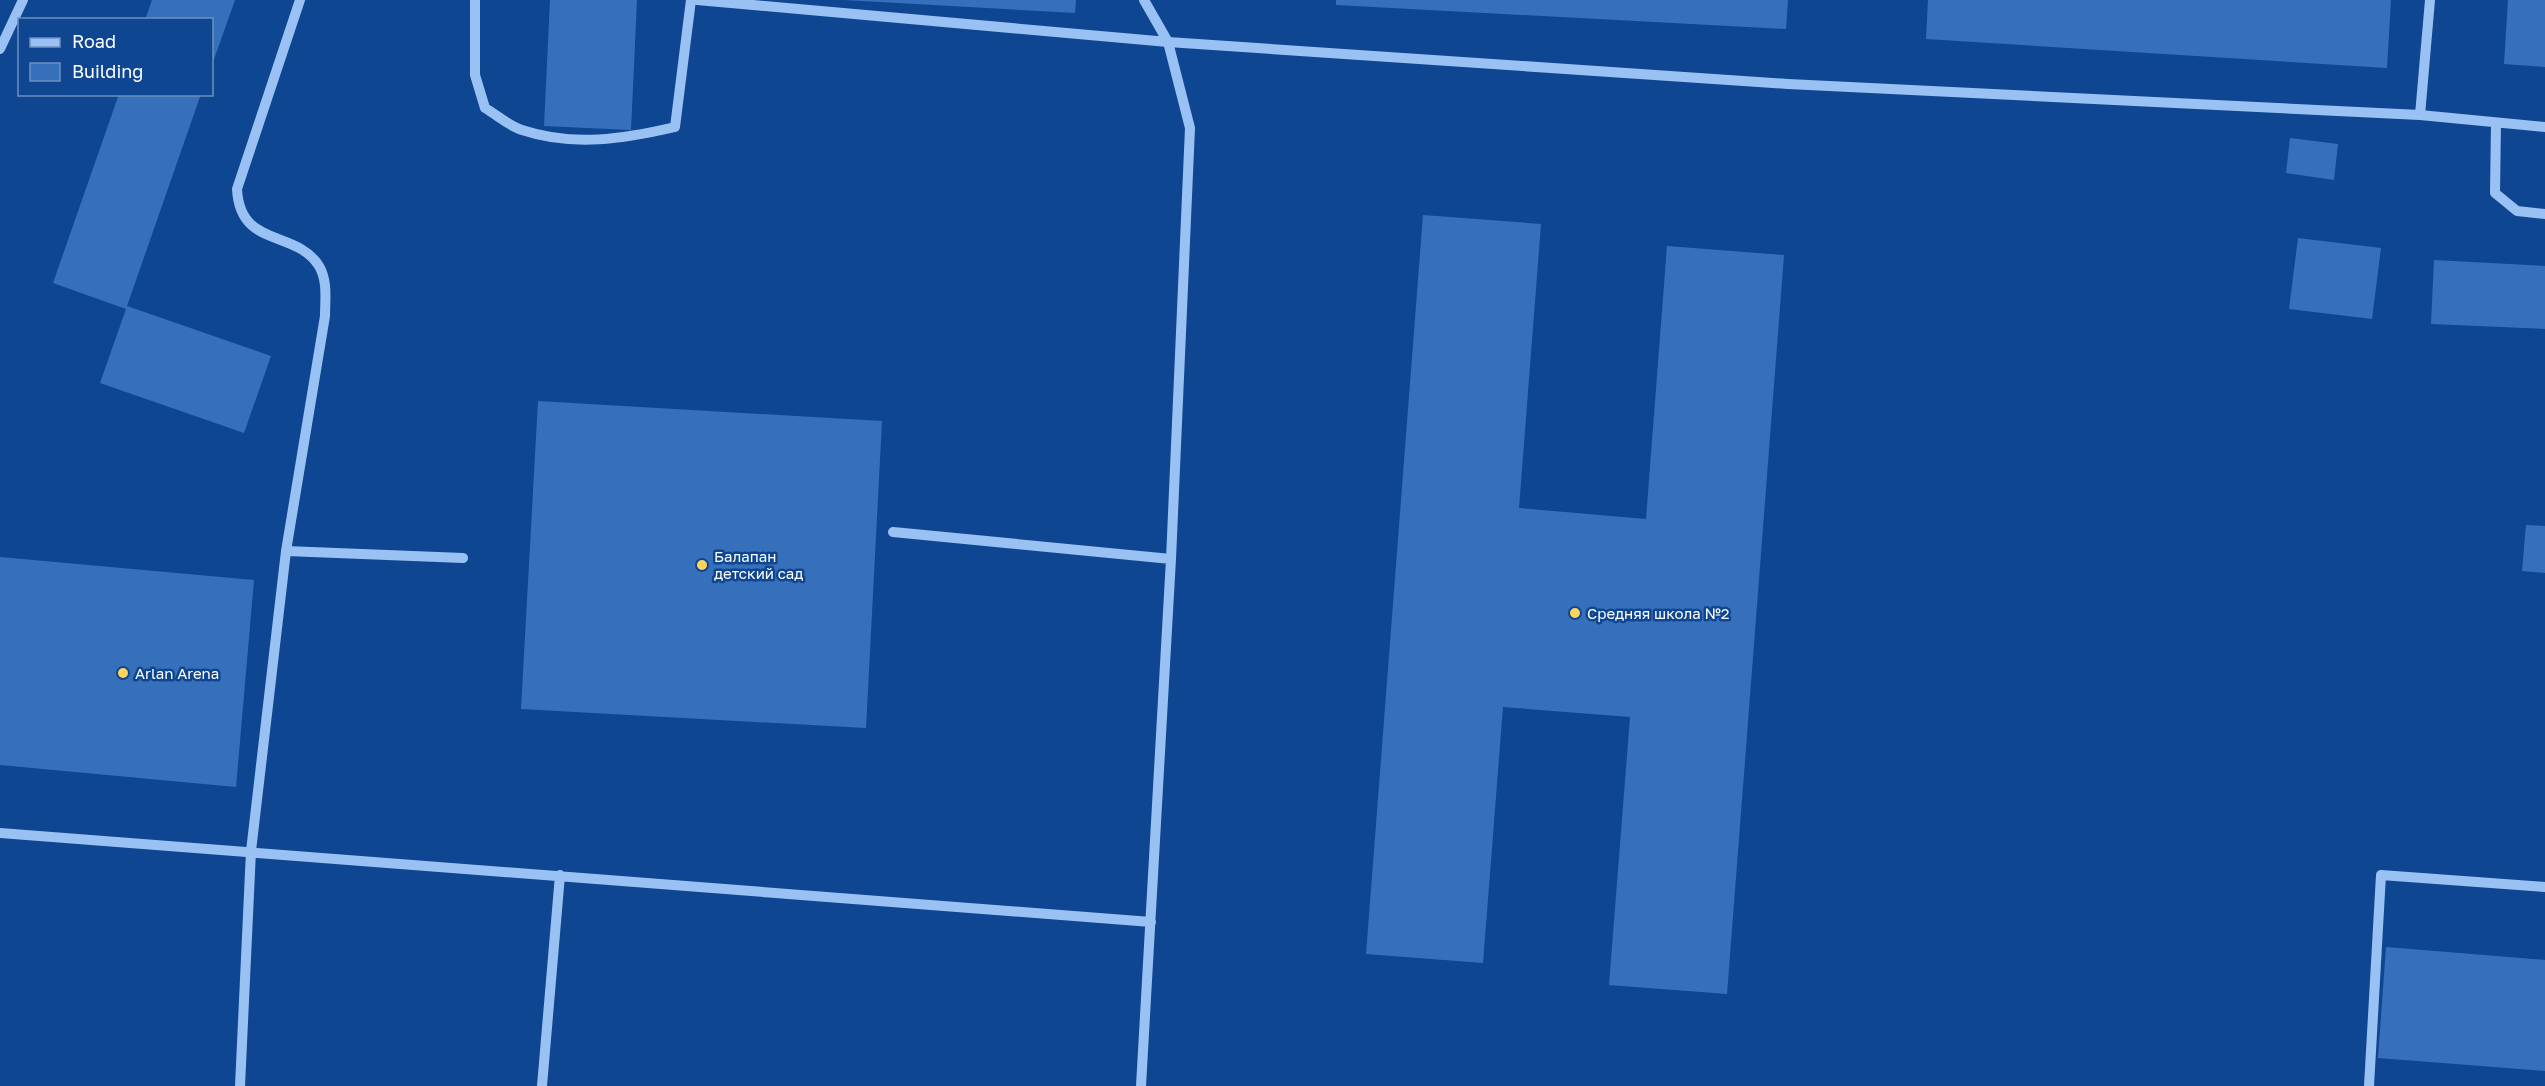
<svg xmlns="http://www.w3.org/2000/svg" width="2545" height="1086" font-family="'Golos Text',sans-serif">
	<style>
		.building { fill: #3770ba }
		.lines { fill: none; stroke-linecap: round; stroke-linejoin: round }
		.minor { stroke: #9ac1f4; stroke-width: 10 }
		.poi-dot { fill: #ffd35c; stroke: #0f4692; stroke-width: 2 }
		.labels { text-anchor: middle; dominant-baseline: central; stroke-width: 5; stroke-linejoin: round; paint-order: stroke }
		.poi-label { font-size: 15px; fill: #fff; stroke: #0f4692; text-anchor: start }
	</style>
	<rect width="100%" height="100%" fill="#0f4692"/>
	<!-- building -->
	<path class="building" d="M152,0H235L212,65V20H145Z
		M550,0H637L631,130L544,126Z
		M844,0H1076L1075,13Z
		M1336,0H1788L1786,29L1336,5Z
		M1928,0H2391L2387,68L1926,39Z
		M2508,0H2545V67L2504,64Z
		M119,94H201L127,306L271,356L244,433L100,383L126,309L53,283Z
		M2290,138L2338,144L2334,180L2286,173Z
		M1423,215L1541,224L1519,508L1646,519L1667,246L1784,255L1727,994L1609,985L1630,717L1503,707L1483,963L1366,954Z
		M2298,238L2381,248L2372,319L2289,309Z
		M2434,260L2545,266V329L2431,324Z
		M538,401L882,421L866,728L521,709Z
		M2526,525L2545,526V573L2522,571Z
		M0,557L254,580L236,787L0,765Z
		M2386,947L2545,960V1071L2378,1058Z"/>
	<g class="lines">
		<!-- minor -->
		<path class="minor" d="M475,0V75L485,108C497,115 509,126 522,130C573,147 624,139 675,127L691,0
			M697,0L1168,42L1788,84L2420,115L2545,127
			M0,49L23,0
			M2420,115L2430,0
			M2496,123L2495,193L2517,211L2545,214
			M893,532L1171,559
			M286,551L463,558
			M0,833L1151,922
			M240,1086L251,851L286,551L325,316C325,300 328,281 319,266C296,229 240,249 237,189L300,0
			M542,1086L560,875
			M1141,1086L1171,559L1190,128L1168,42L1144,0
			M2369,1086L2381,875L2545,887"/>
	</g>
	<!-- markers -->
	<g class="poi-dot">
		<circle cx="702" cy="565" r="6"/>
		<circle cx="1575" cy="613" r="6"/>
		<circle cx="123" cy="673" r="6"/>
	</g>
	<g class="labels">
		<!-- poi labels -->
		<g class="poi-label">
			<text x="714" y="556">Балапан<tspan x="714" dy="17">детский сад</tspan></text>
			<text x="1587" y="613">Средняя школа №2</text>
			<text x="135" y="673">Arlan Arena</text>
		</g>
	</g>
	<!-- legend -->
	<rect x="18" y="18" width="195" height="78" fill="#0f4692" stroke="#6f90be" stroke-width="1.5"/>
	<rect x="30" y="38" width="30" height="9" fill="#9ac1f4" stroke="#6f90be" stroke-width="1.5"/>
	<text x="72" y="48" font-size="18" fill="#ffffff">Road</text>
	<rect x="30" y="63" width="30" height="18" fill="#3770ba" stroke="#6f90be" stroke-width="1.5"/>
	<text x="72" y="78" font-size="18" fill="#ffffff">Building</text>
</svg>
